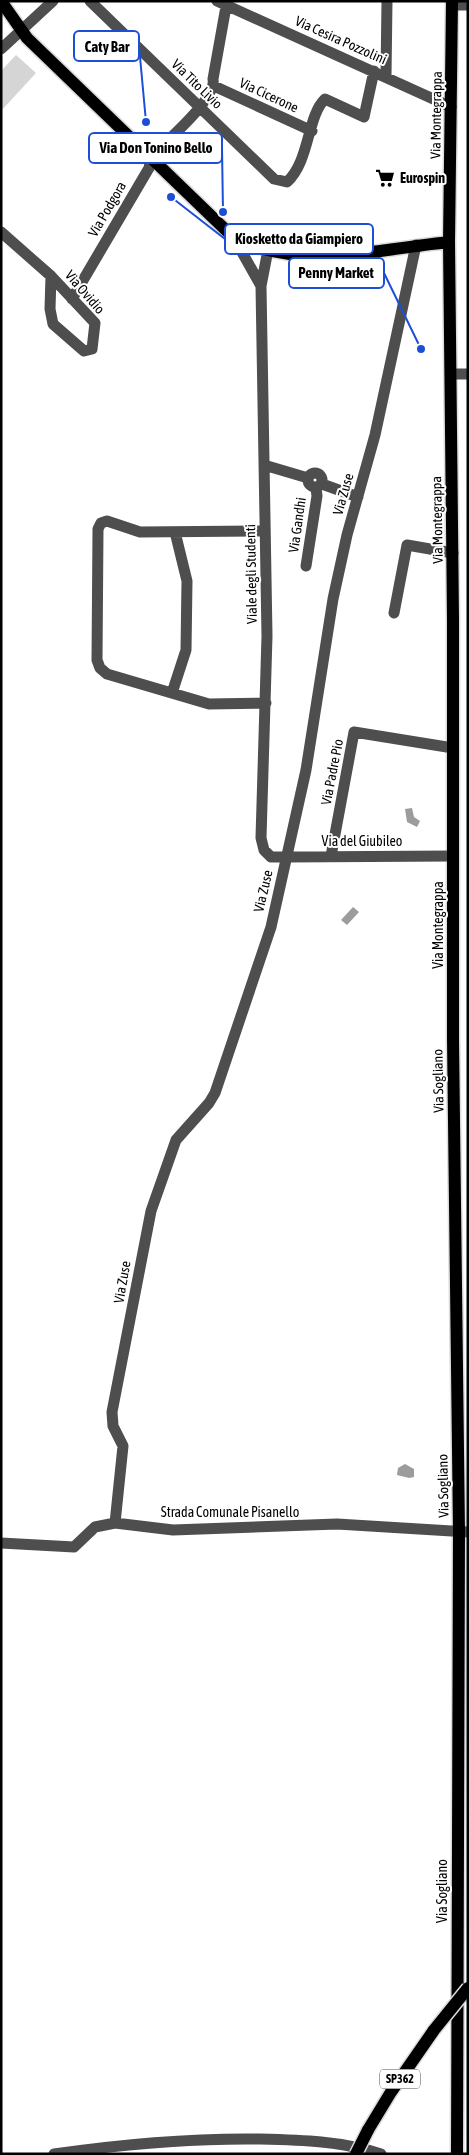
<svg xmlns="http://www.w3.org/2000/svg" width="469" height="2155" font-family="'Asap Condensed',sans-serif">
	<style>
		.green { fill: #d5d5d5 }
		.water { fill: #9c9c9c }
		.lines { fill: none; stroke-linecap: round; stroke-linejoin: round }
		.major-casing { stroke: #dbdbdb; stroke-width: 15 }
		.minor { stroke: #4e4e4e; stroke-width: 11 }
		.major { stroke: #000; stroke-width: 12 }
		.major-bridge-casing { stroke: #dbdbdb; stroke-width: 15; stroke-linecap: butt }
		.major-bridge { stroke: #000; stroke-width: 12 }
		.labels { text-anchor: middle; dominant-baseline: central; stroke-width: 4; stroke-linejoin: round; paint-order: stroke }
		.shield { fill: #fff; stroke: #4c4c4c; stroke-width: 1 }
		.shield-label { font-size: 12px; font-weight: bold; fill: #000 }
		.street-label { font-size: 14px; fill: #000; stroke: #fff }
		.poi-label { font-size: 14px; font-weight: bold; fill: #000; stroke: #fff; text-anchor: start }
		.leader { fill: none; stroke: #1d4ed8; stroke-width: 2 }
		.callout-dot { fill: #1d4ed8; stroke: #fff; stroke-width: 2 }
		.callout { fill: #fff; stroke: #1d4ed8; stroke-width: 2 }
		.callout-label { font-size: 15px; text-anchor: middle; font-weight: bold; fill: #000 }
	</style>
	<rect width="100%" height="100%" fill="#fff"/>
	<!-- green -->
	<path class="green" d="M16,55L36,73L1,111V71Z"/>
	<!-- water -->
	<path class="water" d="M412,808L414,817L420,821L417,827L407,822L405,809Z
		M353,907L359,912L347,925L341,920Z
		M405,1464L414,1469V1477L409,1478L397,1475L398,1468Z"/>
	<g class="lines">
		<!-- major casing -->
		<g class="major-casing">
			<path id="major" d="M1,1L27,38L234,238C301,271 379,249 449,242
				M452,1L449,242L453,619V1039L459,1531L457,2154
				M368,2130L391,2092L434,2030"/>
		</g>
		<!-- minor -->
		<path class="minor" d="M90,1L274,179L287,182C310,161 307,116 325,99L364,117L374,71
			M217,1L451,107
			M452,5H468
			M1,49L53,1
			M386,76L387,1
			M214,86L312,131
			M1,232L51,276L95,323L92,349L84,351L53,324L50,309L51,276
			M234,238L261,286
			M268,250L261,286L267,636L261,838L264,850L271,857H287L453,856
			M72,299L149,168L151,157C165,142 217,99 213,79L227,1
			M451,374H468
			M264,465L308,478
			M308 480a7 7 0 1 1 14 0a7 7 0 1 1-14 0Z
			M322,484L358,497
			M265,531L140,532L107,521L101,523L98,529L97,660L100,668L107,674L209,704L266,703
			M306,566L317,496L316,488
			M394,613L407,545L453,553
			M172,693L186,650L187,581L175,532
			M331,856L354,732L453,748
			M115,1523L123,1446L113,1426L112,1412L151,1211L176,1140L209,1103L215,1093L271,927L306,770L333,599L347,535L375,435L416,245
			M1,1543L74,1547L95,1527L115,1523L173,1530L337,1524L468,1532
			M54,2154C123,2144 191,2138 260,2139C302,2140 341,2141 381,2154"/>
		<!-- major -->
		<use href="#major" class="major"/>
		<!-- major-bridge casing -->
		<g class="major-bridge-casing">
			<path id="major-bridge" d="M434,2030L468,1988
				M356,2154L368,2130"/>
		</g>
		<!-- major-bridge -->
		<use href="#major-bridge" class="major-bridge"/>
	</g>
	<!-- icons -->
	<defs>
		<g id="supermarket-bare" transform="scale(1.5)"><path d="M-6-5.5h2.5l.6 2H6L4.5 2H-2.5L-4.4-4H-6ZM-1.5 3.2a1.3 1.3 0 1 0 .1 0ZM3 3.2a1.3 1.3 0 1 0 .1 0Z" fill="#000" stroke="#fff" stroke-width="2.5" paint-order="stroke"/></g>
	</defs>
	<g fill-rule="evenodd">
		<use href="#supermarket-bare" x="385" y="178"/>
	</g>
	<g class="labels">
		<!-- shield labels -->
		<rect class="shield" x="380" y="2069.5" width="40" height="19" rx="4"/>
		<g class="shield-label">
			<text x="400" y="2079">SP362</text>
		</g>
		<!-- street labels -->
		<g class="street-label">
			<text transform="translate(341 40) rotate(24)">Via Cesira Pozzolini</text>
			<text transform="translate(197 84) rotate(44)">Via Tito Livio</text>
			<text transform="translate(269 95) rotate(25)">Via Cicerone</text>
			<text transform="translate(436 115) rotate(-89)">Via Montegrappa</text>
			<text transform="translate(107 209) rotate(-60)">Via Podgora</text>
			<text transform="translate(85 292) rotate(49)">Via Ovidio</text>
			<text transform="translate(343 494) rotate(-74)">Via Zuse</text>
			<text transform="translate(437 520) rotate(-91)">Via Montegrappa</text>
			<text transform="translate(297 525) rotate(-82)">Via Gandhi</text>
			<text transform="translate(251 574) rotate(-91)">Viale degli Studenti</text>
			<text transform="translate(332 772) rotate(-79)">Via Padre Pio</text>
			<text x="362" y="841">Via del Giubileo</text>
			<text transform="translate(263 891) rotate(-77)">Via Zuse</text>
			<text transform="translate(438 925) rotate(-90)">Via Montegrappa</text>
			<text transform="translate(438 1081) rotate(-91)">Via Sogliano</text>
			<text transform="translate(122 1282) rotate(-80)">Via Zuse</text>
			<text transform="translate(443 1486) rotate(-91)">Via Sogliano</text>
			<text x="230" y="1512">Strada Comunale Pisanello</text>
			<text transform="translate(442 1891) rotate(-90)">Via Sogliano</text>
		</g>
		<!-- poi labels -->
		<g class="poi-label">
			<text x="400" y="178">Eurospin</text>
		</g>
	</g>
	<!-- callouts -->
	<path class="leader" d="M146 122L139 46M223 212L222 148M171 197L225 239M421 349L384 273"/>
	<g class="callout-dot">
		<circle cx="146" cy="122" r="5"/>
		<circle cx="223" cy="212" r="5"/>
		<circle cx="171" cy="197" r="5"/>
		<circle cx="421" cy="349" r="5"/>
	</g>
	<g class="callout">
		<rect x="74" y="31" width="65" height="30" rx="5"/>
		<rect x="89" y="133" width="133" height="30" rx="5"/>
		<rect x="225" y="224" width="148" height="30" rx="5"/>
		<rect x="289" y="258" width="95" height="30" rx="5"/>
	</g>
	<g class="callout-label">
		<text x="107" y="52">Caty Bar</text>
		<text x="156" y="153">Via Don Tonino Bello</text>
		<text x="299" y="244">Kiosketto da Giampiero</text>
		<text x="336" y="278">Penny Market</text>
	</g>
	<!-- border -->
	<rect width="469" height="2155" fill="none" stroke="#000000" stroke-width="5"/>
</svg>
